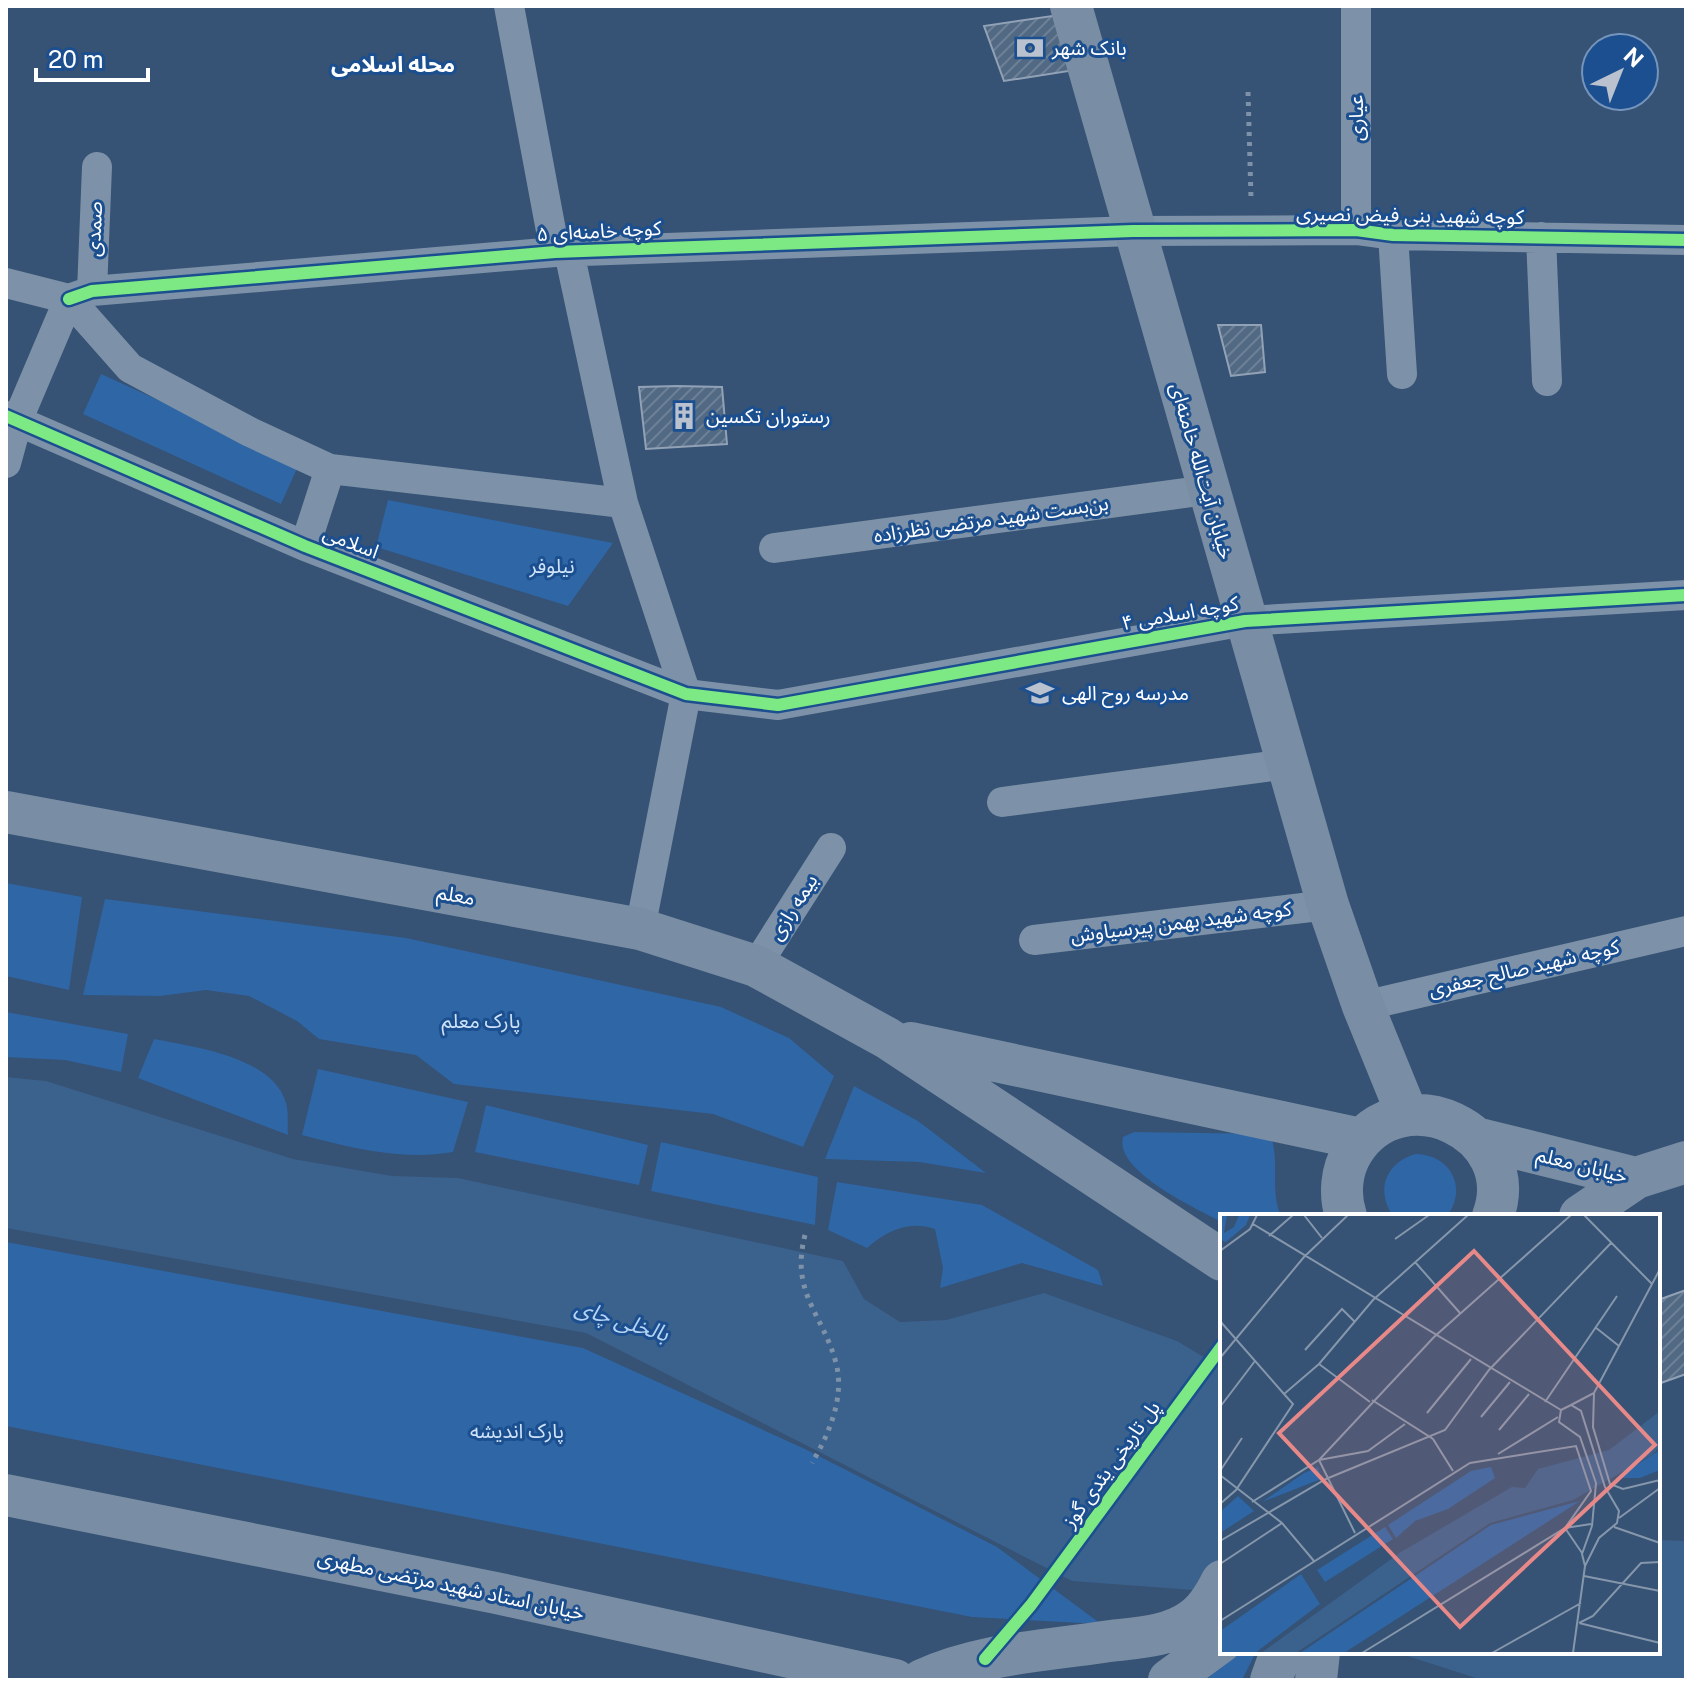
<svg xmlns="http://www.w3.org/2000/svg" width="1692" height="1686" font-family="'Public Sans','Noto Sans Arabic',sans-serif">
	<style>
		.green { fill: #2f66a5 }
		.water { fill: #3b618d }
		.building { fill: url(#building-hatch); stroke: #92a2b6; stroke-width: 2 }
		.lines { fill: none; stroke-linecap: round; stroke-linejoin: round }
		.path { stroke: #7d92a8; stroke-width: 5; stroke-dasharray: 4 6; stroke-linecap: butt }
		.minor { stroke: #7d92a8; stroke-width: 30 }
		.secondary { stroke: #798da4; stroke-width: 42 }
		.cycleway-casing { stroke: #1b4f8f; stroke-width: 17 }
		.cycleway { stroke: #7ce984; stroke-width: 12 }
		.labels { text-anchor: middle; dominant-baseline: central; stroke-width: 6; stroke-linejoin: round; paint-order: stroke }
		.poi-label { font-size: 20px; fill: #fff; stroke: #1b4f8f; text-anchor: start }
		.street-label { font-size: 20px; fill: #fff; stroke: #1b4f8f }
		.park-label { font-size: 20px; fill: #cfe3fa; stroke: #1b4f8f }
		.neighbourhood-label { font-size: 22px; font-weight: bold; fill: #fff; stroke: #1b4f8f }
		.water-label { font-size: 22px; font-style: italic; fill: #b5d3f5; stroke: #1b4f8f }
		.inset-road { fill: none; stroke: #8697ac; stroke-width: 2 }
		.view { fill: #e88989; fill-opacity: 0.15; stroke: #e88989; stroke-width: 4 }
		.inset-edge { fill: none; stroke: #fff; stroke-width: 4 }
	</style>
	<defs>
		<pattern id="building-hatch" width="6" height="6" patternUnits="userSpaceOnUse" patternTransform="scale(2)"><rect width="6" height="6" fill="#526984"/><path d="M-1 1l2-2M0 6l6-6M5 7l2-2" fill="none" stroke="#6c8096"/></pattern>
	</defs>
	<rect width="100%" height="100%" fill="#365274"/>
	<!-- green -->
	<path class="green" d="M101,374L299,464L281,504L83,414Z
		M388,500L613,543L568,606L376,547Z
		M6,883L82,897L69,990L6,976Z
		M105,899L406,938L721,1007L789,1038L834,1076L803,1147L713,1114L454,1084L416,1055L319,1039L297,1021L249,996L206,990L160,996L83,995Z
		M6,1012L128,1034L121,1072L65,1060L6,1057Z
		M154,1039C195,1047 273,1057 286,1103C289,1113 287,1125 288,1135L138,1078Z
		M318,1069L468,1102L453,1152C403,1161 351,1148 302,1135Z
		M854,1086L918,1121L986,1173L919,1162L825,1159Z
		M486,1105L648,1145L639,1185L475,1152Z
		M1134,1132L1270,1134C1281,1161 1269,1190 1281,1216H1222V1222C1197,1209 1114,1171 1123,1137Z
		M661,1142L818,1177L815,1225L651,1191Z
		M1416,1154C1451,1155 1468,1188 1447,1216H1393C1375,1190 1386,1162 1416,1154Z
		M837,1182L982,1205L1098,1270L1103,1286L1022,1263L940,1288L943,1268L935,1229C908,1220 887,1231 867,1248L828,1230Z
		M6,1242L583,1348L805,1449L997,1547L1101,1624L972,1617L6,1426Z
		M1235,1652H1256L1242,1680H1206Z"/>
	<!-- water -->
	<path class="water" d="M6,1077L46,1081L293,1159L392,1176L458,1178L843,1261L864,1299L900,1322L946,1320L1044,1293L1177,1341L1222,1368V1596L1206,1591L1072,1581L586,1333L6,1228Z
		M1658,1540L1686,1541V1680H1482L1395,1652H1658Z"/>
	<!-- building -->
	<path class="building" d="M1059,15L1075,70L1004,81L984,26Z
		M1218,325H1261L1265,372L1231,376Z
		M677,386L722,387L727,444L646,449L639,387Z
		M1686,1290V1374L1658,1384V1300Z"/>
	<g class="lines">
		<!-- path -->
		<path class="path" d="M1248,92L1251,198
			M805,1235C790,1293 823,1314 836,1363C845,1397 829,1434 812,1463"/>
		<!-- minor -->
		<path class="minor" d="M509,6L555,252
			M1356,6V230
			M1393,235L1402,374
			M1541,237L1547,381
			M569,252L623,503L686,694L640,929
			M6,283L69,299L130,368L250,432L330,469L623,503
			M92,291L97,167
			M69,299L92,291L555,252L1133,231L1356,230L1393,235L1686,240
			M6,416L305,546L686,694L778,705L1245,621L1686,595
			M6,463L18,419L69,299
			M305,546L330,469
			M774,548L1207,490
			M1002,802L1287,764
			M1034,940L1328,905
			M756,966L831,848
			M1363,1006L1686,931"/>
		<!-- secondary -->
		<path class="secondary" d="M1071,6L1328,905L1363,1006L1407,1114
			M6,812L640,929L756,966L887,1038L1222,1260
			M911,1043L1361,1139
			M1476,1138L1636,1178L1686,1162
			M1346,1216C1339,1195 1341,1170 1353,1151C1402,1074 1524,1132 1493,1216
			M1580,1216L1636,1178
			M6,1495L496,1593L895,1680
			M922,1680C979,1654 1041,1651 1103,1642C1132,1638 1167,1638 1192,1620C1206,1611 1215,1595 1222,1581
			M1169,1680L1222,1641
			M1271,1680L1281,1652
			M1316,1680L1319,1652"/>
		<!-- cycleway casing -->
		<g class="cycleway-casing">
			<path id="cycleway" d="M69,299L92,291L555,252L1133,231L1356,230L1393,235L1686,240
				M6,416L305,546L686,694L778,705L1245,621L1686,595
				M985,1659L1031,1605L1222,1346"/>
		</g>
		<!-- cycleway -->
		<use href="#cycleway" class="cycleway"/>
	</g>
	<!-- icons -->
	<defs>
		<g id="bank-bare" transform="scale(2.16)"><path d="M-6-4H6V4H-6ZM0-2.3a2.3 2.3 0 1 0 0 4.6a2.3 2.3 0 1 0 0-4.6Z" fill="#b9c2ce" stroke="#1b4f8f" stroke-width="2.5" paint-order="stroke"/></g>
		<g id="building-bare" transform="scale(2.16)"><path d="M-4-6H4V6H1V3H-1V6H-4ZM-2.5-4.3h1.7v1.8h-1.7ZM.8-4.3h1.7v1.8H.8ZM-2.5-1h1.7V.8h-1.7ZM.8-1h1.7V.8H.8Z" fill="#b9c2ce" stroke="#1b4f8f" stroke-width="2.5" paint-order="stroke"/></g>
		<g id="school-bare" transform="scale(2.16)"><path d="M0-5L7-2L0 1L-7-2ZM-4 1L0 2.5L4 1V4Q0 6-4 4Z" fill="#b9c2ce" stroke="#1b4f8f" stroke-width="2.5" paint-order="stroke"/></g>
	</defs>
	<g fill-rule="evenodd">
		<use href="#bank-bare" x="1030" y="48"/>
		<use href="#building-bare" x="684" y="416"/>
		<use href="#school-bare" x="1040" y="693"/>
	</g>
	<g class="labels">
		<!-- poi labels -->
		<g class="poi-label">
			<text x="1052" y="48">بانک شهر</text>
			<text x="706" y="416">رستوران تکسین</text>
			<text x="1062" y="693">مدرسه روح الهی</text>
		</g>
		<!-- street labels -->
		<g class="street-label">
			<text transform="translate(1356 118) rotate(-90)">عیاری</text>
			<text transform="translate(1410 215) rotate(1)">کوچه شهید بنی فیض نصیری</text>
			<text transform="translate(94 229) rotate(-88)">صمدی</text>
			<text transform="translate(599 231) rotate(-3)">کوچه خامنه‌ای ۵</text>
			<text transform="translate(1202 471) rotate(74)">خیابان آیت‌الله خامنه‌ای</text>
			<text transform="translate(991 519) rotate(-8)">بن‌بست شهید مرتضی نظرزاده</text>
			<text transform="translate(351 542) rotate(21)">اسلامی</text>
			<text transform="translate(1180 613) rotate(-10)">کوچه اسلامی ۴</text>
			<text transform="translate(456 895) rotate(10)">معلم</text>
			<text transform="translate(793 907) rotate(-58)">بیمه رازی</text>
			<text transform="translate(1181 922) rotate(-7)">کوچه شهید بهمن پیرسیاوش</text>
			<text transform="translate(1524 968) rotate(-13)">کوچه شهید صالح جعفری</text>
			<text transform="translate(1582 1165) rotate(14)">خیابان معلم</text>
			<text transform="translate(1111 1464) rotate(-54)">پل تاریخی یئدی گوز</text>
			<text transform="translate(451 1585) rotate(12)">خیابان استاد شهید مرتضی مطهری</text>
		</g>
		<!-- park labels -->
		<g class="park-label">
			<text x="552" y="566">نیلوفر</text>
			<text x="481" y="1021">پارک معلم</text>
			<text x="517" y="1431">پارک اندیشه</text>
		</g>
		<!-- neighbourhood labels -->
		<g class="neighbourhood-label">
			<text x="393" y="64">محله اسلامی</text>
		</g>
		<!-- water labels -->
		<g class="water-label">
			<text transform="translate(622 1320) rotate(17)">بالخلی چای</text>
		</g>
	</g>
	<!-- overview -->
	<g transform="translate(1220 1214)">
		<rect width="440" height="440" fill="#365274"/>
		<path d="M0,1H7L4,19L14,13L19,1H30L26,11L6,28L0,26ZM440,236V256L420,264H396ZM98,253L101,265L42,288L84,259ZM271,253L275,264L228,295L195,307L176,324L168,311L251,257ZM18,282L34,297L0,319V298ZM360,287L124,439H80L271,311ZM165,313L173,325L105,368L97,356ZM81,360L100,390L35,439H0V417Z" fill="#2f66a5"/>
		<path d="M440,197V233L432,241L353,286L270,309L76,439H41L181,338L292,273L305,274L318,255L389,236Z" fill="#3b618d"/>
		<path class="inset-road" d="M84,1L102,24M364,1L432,70M33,10L341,196M49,22L73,1M175,25L209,1M0,37L30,15L37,1M195,48L240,99M0,107L64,180M375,113L399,132M85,136L122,95L135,108M0,144L84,43L128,1M99,150L150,188M374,179L373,213L390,270L403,275L440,266M152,186L213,225L233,257M325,188L397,82M351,191L374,179L440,55M0,193L35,147M341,196L351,191L361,197L385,273L399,297L397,309L379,324L365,352M341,196L339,208L360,223L376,269L372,312M207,199L251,145M261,203L290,168M279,216L309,180M278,240L338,203M99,246L214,123L351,1M99,246L135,319M0,257L22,224M0,261L62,309L94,347M32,288L99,246L148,237L185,210M0,290L16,276L73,190L64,180L99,150L153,86L248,1M399,304L440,274M394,313L440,329M345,314L362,339M0,327L106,265L225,216L269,156L392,28M0,350L62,309M364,362L440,377M0,407L250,249L356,232L371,277L345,314M359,409L373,402L421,349L440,348M359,409L440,429M142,439L345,314L371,310M272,439L361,389M353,439L365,352L362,340L372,312"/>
		<path class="view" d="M254,37L435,231L240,413L59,219Z"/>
		<rect width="440" height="440" class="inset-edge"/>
	</g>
	<!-- border -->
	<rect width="1692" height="1686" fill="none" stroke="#ffffff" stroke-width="16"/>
	<!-- north arrow -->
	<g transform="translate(1620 72) rotate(43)"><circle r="38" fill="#1b4f8f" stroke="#7695bc" stroke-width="2"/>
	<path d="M0-6L14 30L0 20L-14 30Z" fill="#b9c2ce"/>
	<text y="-12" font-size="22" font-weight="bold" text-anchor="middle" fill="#ffffff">N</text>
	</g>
	<!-- scale -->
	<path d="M36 68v12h112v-12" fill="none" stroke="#ffffff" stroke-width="4"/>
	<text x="48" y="68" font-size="24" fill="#ffffff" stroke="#1b4f8f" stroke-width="6" paint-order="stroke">20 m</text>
</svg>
